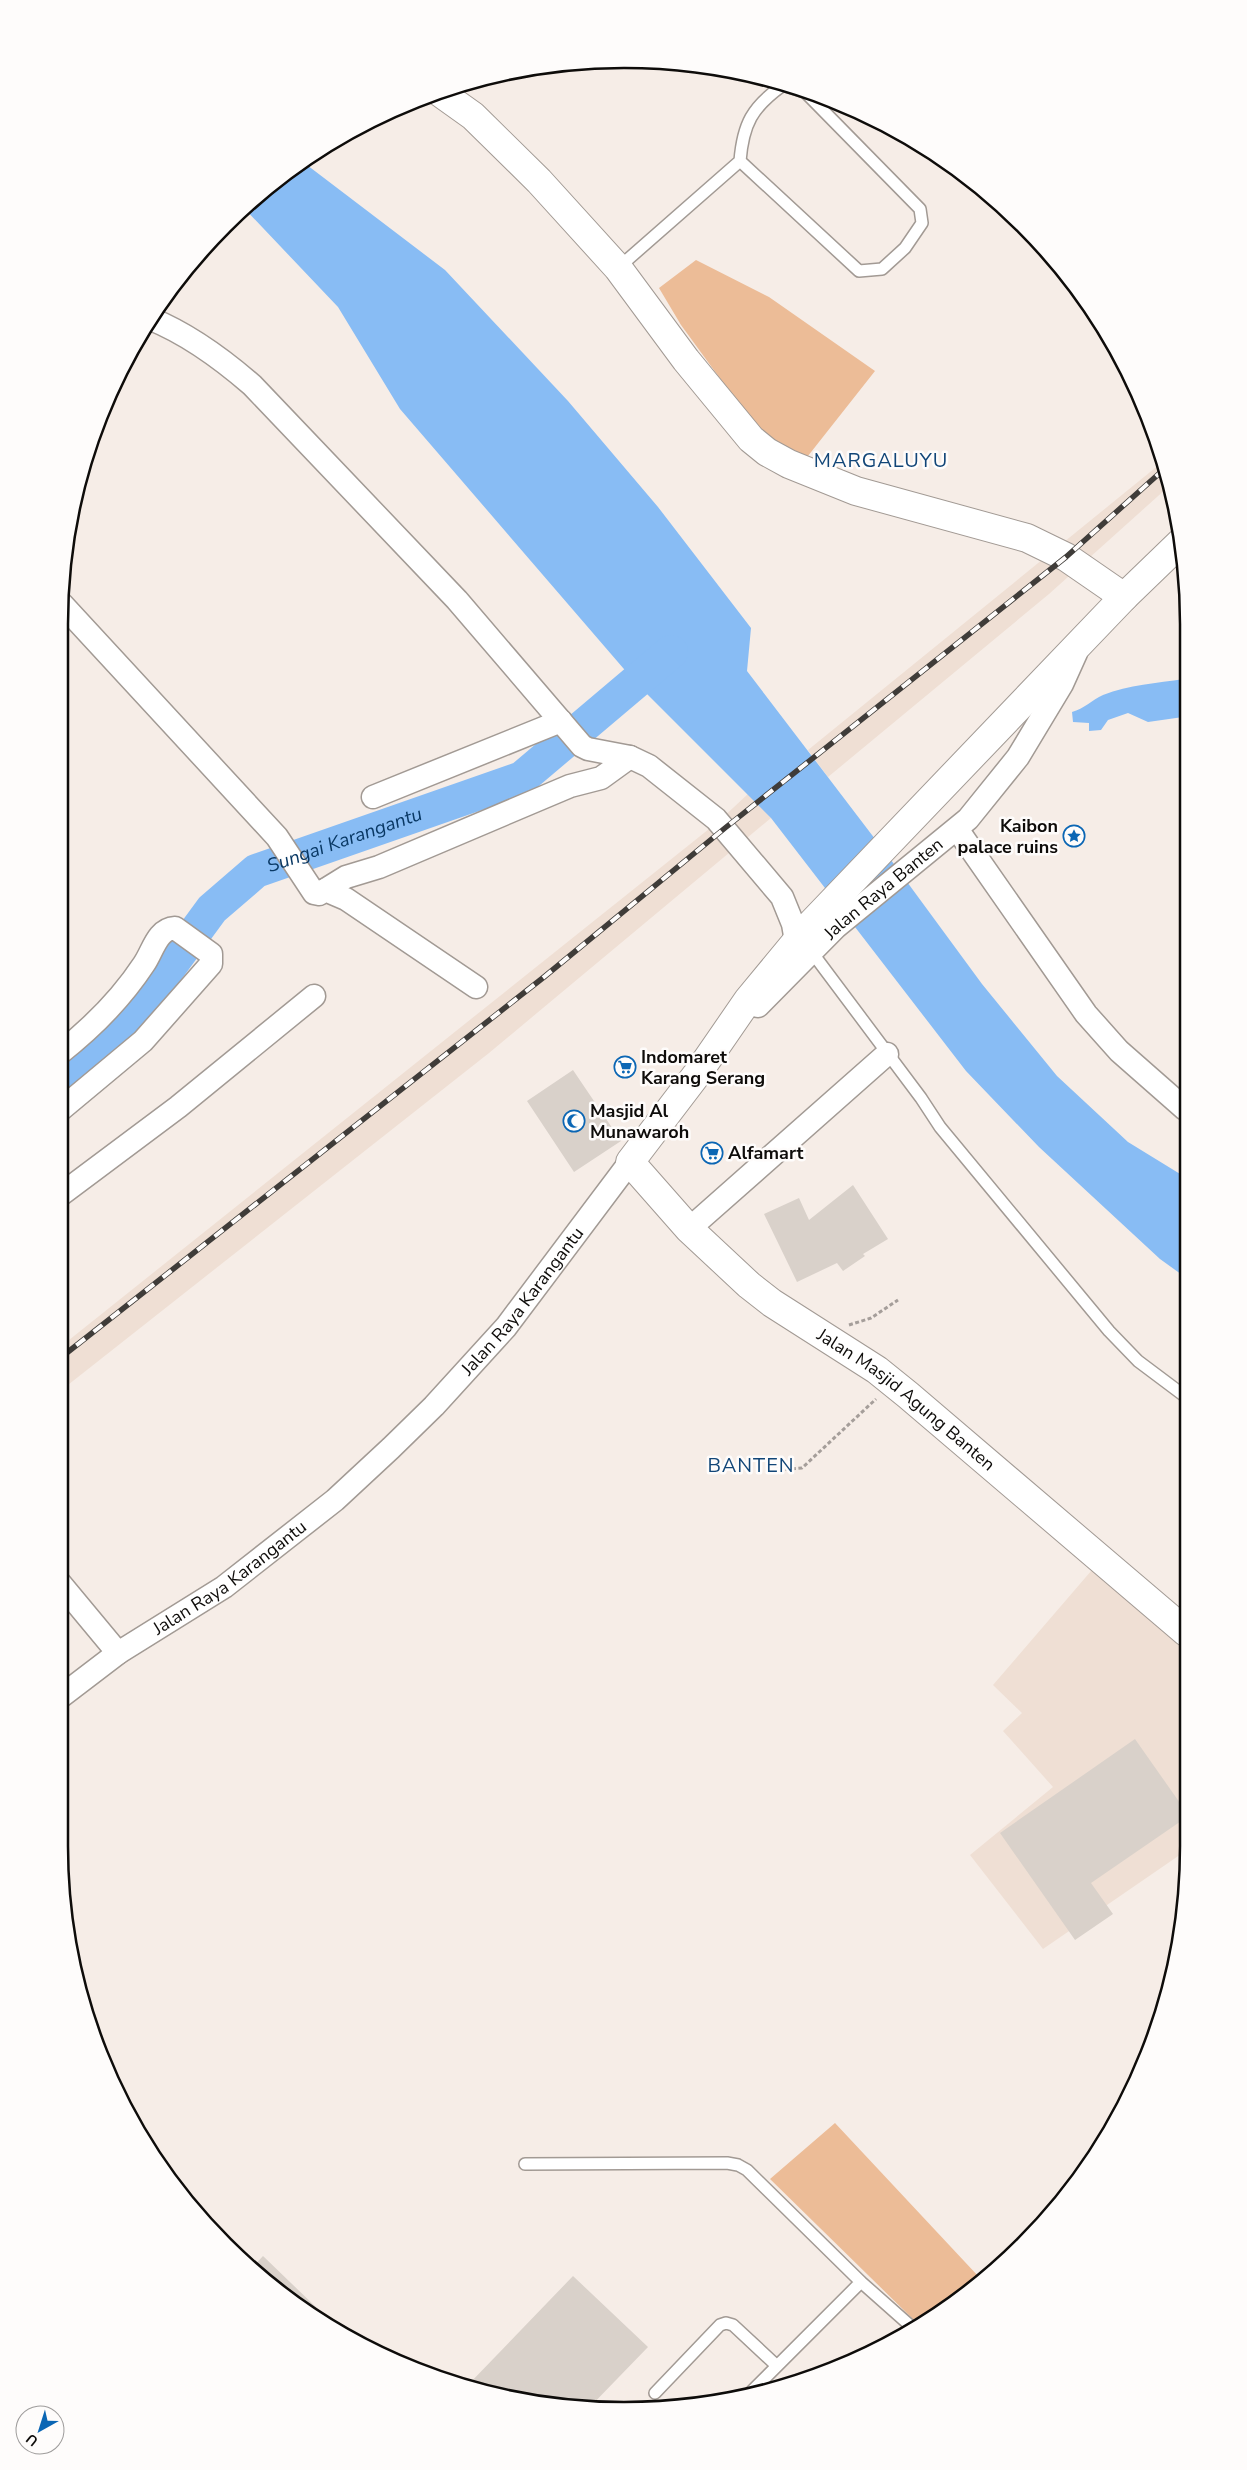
<svg xmlns="http://www.w3.org/2000/svg" width="1247" height="2470" font-family="'Nunito Sans',sans-serif">
	<style>
		.built { fill: #efdfd4 }
		.green { fill: #ecbc97 }
		.water { fill: #88bcf4 }
		.lines { fill: none; stroke-linecap: round; stroke-linejoin: round }
		.river { stroke: #88bcf4; stroke-width: 34 }
		.building { fill: #d9d1ca }
		.lane-casing { stroke: #a29a94; stroke-width: 14 }
		.street-casing { stroke: #a29a94; stroke-width: 25 }
		.secondary-casing { stroke: #a29a94; stroke-width: 30 }
		.primary-casing { stroke: #a29a94; stroke-width: 30 }
		.path { stroke: #a59e9a; stroke-width: 3; stroke-dasharray: 4 2.5; stroke-linecap: butt }
		.lane { stroke: #fff; stroke-width: 11 }
		.street { stroke: #fff; stroke-width: 22 }
		.secondary { stroke: #fff; stroke-width: 28 }
		.primary { stroke: #fff; stroke-width: 28 }
		.rail-casing { stroke: #3f3c39; stroke-width: 5.5 }
		.rail { stroke: #fefcfb; stroke-width: 4; stroke-dasharray: 11; stroke-linecap: butt }
		.labels { text-anchor: middle; dominant-baseline: central; stroke-width: 5; stroke-linejoin: round; paint-order: stroke }
		.poi-label { font-size: 18px; font-weight: bold; fill: #0e0c0a; stroke: #fefcfb; text-anchor: start }
		.street-label { font-size: 18px; fill: #0e0c0a; stroke: #fefcfb }
		.water-label { font-size: 19px; font-style: italic; fill: #093864; stroke: #fefcfb }
		.quarter-label { font-size: 20px; letter-spacing: 1px; fill: #114577; stroke: #fefcfb }
		.rim { fill: none; stroke: #0e0c0a; stroke-width: 2.5 }
	</style>
	<rect width="100%" height="100%" fill="#f6ede7"/>
	<!-- built -->
	<path class="built" d="M1160,464L1167,488L1049,594L828,777L808,750Z
		M749,793L771,818L489,1053L59,1392V1348L719,821Z
		M1110,1549L1186,1618L1187,1850L1043,1949L970,1855L1053,1787L1003,1731L1022,1713L993,1685Z"/>
	<!-- green -->
	<path class="green" d="M696,260L769,297L875,371L804,461L765,440L681,325L659,288Z
		M835,2123L979,2277L933,2318L920,2326L770,2179Z"/>
	<!-- water -->
	<path class="water" d="M303,162L445,270L568,401L658,507L751,628L747,671L888,856L982,984L1057,1076L1128,1142L1185,1177V1277L1160,1259L1039,1147L966,1071L771,818L636,683L400,409L338,307L243,207L251,199Z
		M1184,679L1183,717L1148,722L1128,713L1108,720L1101,730L1089,731V723L1073,722L1072,712C1084,709 1092,700 1103,695C1129,685 1157,683 1184,679Z"/>
	<g class="lines">
		<!-- river -->
		<path class="river" id="s1" d="M59,1081L124,1029L212,909L256,871L522,778L671,652"/>
	</g>
	<!-- building -->
	<path class="building" d="M573,1070L621,1141L574,1172L527,1101Z
		M853,1185L888,1239L863,1254L865,1256L843,1271L837,1263L797,1282L764,1214L799,1198L809,1220Z
		M1135,1739L1187,1813V1817L1091,1883L1113,1914L1075,1940L1000,1833Z
		M263,2256L320,2311L313,2318L250,2270Z
		M573,2276L648,2347L587,2410L513,2400L467,2386Z"/>
	<g class="lines">
		<!-- lane casing -->
		<g class="lane-casing">
			<path id="lane" d="M618,268L740,161C743,124 752,107 783,85L805,92L920,209L922,223L905,248L882,269L859,271L740,161
				M811,951L921,1098L940,1127L1109,1331L1138,1361L1186,1397
				M525,2164L727,2163L738,2165L747,2170L861,2282L914,2329
				M655,2393L720,2325L726,2323L733,2325L777,2366
				M747,2396L861,2282"/>
		</g>
		<!-- street casing -->
		<g class="street-casing">
			<g id="street">
				<path d="M151,319C188,334 222,359 252,385L457,600L582,746L588,749L630,757L649,766L716,819L782,897L793,924L796,941"/>
				<path d="M60,602L277,837L314,893L319,894L325,890L346,899L476,987"/>
				<path d="M373,797L561,721"/>
				<path d="M957,829L1086,1014L1119,1051L1185,1109"/>
				<path d="M325,890L346,877L379,867L570,786L601,778L630,757"/>
				<path id="s2" d="M758,1006L836,927L968,819L1018,757L1062,684L1076,653"/>
				<path d="M59,1111L143,1041L211,964V954L175,928C157,929 153,951 144,964C121,999 93,1027 60,1053"/>
				<path d="M59,1196L178,1107L314,996"/>
				<path d="M689,1229L887,1054"/>
				<path d="M59,1582L118,1653"/>
				<path id="s3" d="M59,1698L118,1653L224,1587L335,1500L391,1448L434,1406L506,1327L630,1162"/>
			</g>
		</g>
		<!-- secondary casing -->
		<g class="secondary-casing">
			<g id="secondary">
				<path id="s4" d="M1124,597L810,925L748,1000L697,1074L630,1162L689,1229L749,1285L772,1303L877,1370L908,1395L1186,1632"/>
			</g>
		</g>
		<!-- primary casing -->
		<g class="primary-casing">
			<path id="primary" d="M438,91L473,116L539,181L618,268L686,360L751,439L767,452L789,464L856,491L1027,538L1066,557L1124,597L1181,542"/>
		</g>
		<!-- path -->
		<path class="path" d="M849,1325L871,1318L898,1300
			M766,1471L802,1468L876,1399"/>
		<!-- lane -->
		<use href="#lane" class="lane"/>
		<!-- street -->
		<use href="#street" class="street"/>
		<!-- secondary -->
		<use href="#secondary" class="secondary"/>
		<!-- primary -->
		<use href="#primary" class="primary"/>
		<!-- rail casing -->
		<g class="rail-casing">
			<path id="rail" d="M59,1359L544,977L725,828L1066,557L1162,471"/>
		</g>
		<!-- rail -->
		<use href="#rail" class="rail"/>
	</g>
	<!-- icons -->
	<defs>
		<g id="sight-ring" transform="scale(1.125)"><circle r="9.5" fill="#fefcfb" stroke="#0b66b4" stroke-width="1.5"/><path d="M0-6L1.8-2.2L6-1.7L2.9 1.2L3.7 5.4L0 3.3L-3.7 5.4L-2.9 1.2L-6-1.7L-1.8-2.2Z" fill="#0b66b4"/></g>
		<g id="supermarket-ring" transform="scale(1.125)"><circle r="9.5" fill="#fefcfb" stroke="#0b66b4" stroke-width="1.5"/><path d="M-6-5.5h2.5l.6 2H6L4.5 2H-2.5L-4.4-4H-6ZM-1.5 3.2a1.3 1.3 0 1 0 .1 0ZM3 3.2a1.3 1.3 0 1 0 .1 0Z" fill="#0b66b4"/></g>
		<g id="mosque-ring" transform="scale(1.125)"><circle r="9.5" fill="#fefcfb" stroke="#0b66b4" stroke-width="1.5"/><path d="M3.5-4.9A6 6 0 1 0 3.5 4.9A5 5 0 1 1 3.5-4.9Z" fill="#0b66b4"/></g>
	</defs>
	<g fill-rule="evenodd">
		<use href="#sight-ring" x="1074" y="836"/>
		<use href="#supermarket-ring" x="625" y="1067"/>
		<use href="#mosque-ring" x="574" y="1121"/>
		<use href="#supermarket-ring" x="712" y="1153"/>
	</g>
	<g class="labels">
		<!-- poi labels -->
		<g class="poi-label">
			<text x="1058" y="826" text-anchor="end">Kaibon<tspan x="1058" dy="21">palace ruins</tspan></text>
			<text x="641" y="1057">Indomaret<tspan x="641" dy="21">Karang Serang</tspan></text>
			<text x="590" y="1111">Masjid Al<tspan x="590" dy="21">Munawaroh</tspan></text>
			<text x="728" y="1153">Alfamart</text>
		</g>
		<!-- street labels -->
		<g class="street-label">
			<text stroke="none"><textPath href="#s2" startOffset="172">Jalan Raya Banten</textPath></text>
			<text stroke="none"><textPath href="#s3" startOffset="614">Jalan Raya Karangantu</textPath></text>
			<text stroke="none"><textPath href="#s4" startOffset="1118">Jalan Masjid Agung Banten</textPath></text>
			<text stroke="none"><textPath href="#s3" startOffset="209">Jalan Raya Karangantu</textPath></text>
		</g>
		<!-- water labels -->
		<g class="water-label">
			<text stroke="none"><textPath href="#s1" startOffset="384">Sungai Karangantu</textPath></text>
		</g>
		<!-- quarter labels -->
		<g class="quarter-label">
			<text x="881" y="460">MARGALUYU</text>
			<text x="751" y="1465">BANTEN</text>
		</g>
	</g>
	<!-- crop -->
	<path d="M0 0H1247V2470H0ZM624 68H624A556 556 0 0 1 1180 624V1846A556 556 0 0 1 624 2402H624A556 556 0 0 1 68 1846V624A556 556 0 0 1 624 68Z" fill="#fefcfb" fill-rule="evenodd"/>
	<path class="rim" d="M624 68H624A556 556 0 0 1 1180 624V1846A556 556 0 0 1 624 2402H624A556 556 0 0 1 68 1846V624A556 556 0 0 1 624 68Z"/>
	<!-- north arrow -->
	<g transform="translate(40 2430) rotate(219)"><circle r="24" fill="#fefcfb" stroke="#9e9c9b"/>
	<path d="M0-4L9 19L0 12L-9 19Z" fill="#0b66b4"/>
	<text y="-8" font-size="14" font-weight="bold" text-anchor="middle" fill="#0e0c0a">U</text>
	</g>
</svg>
